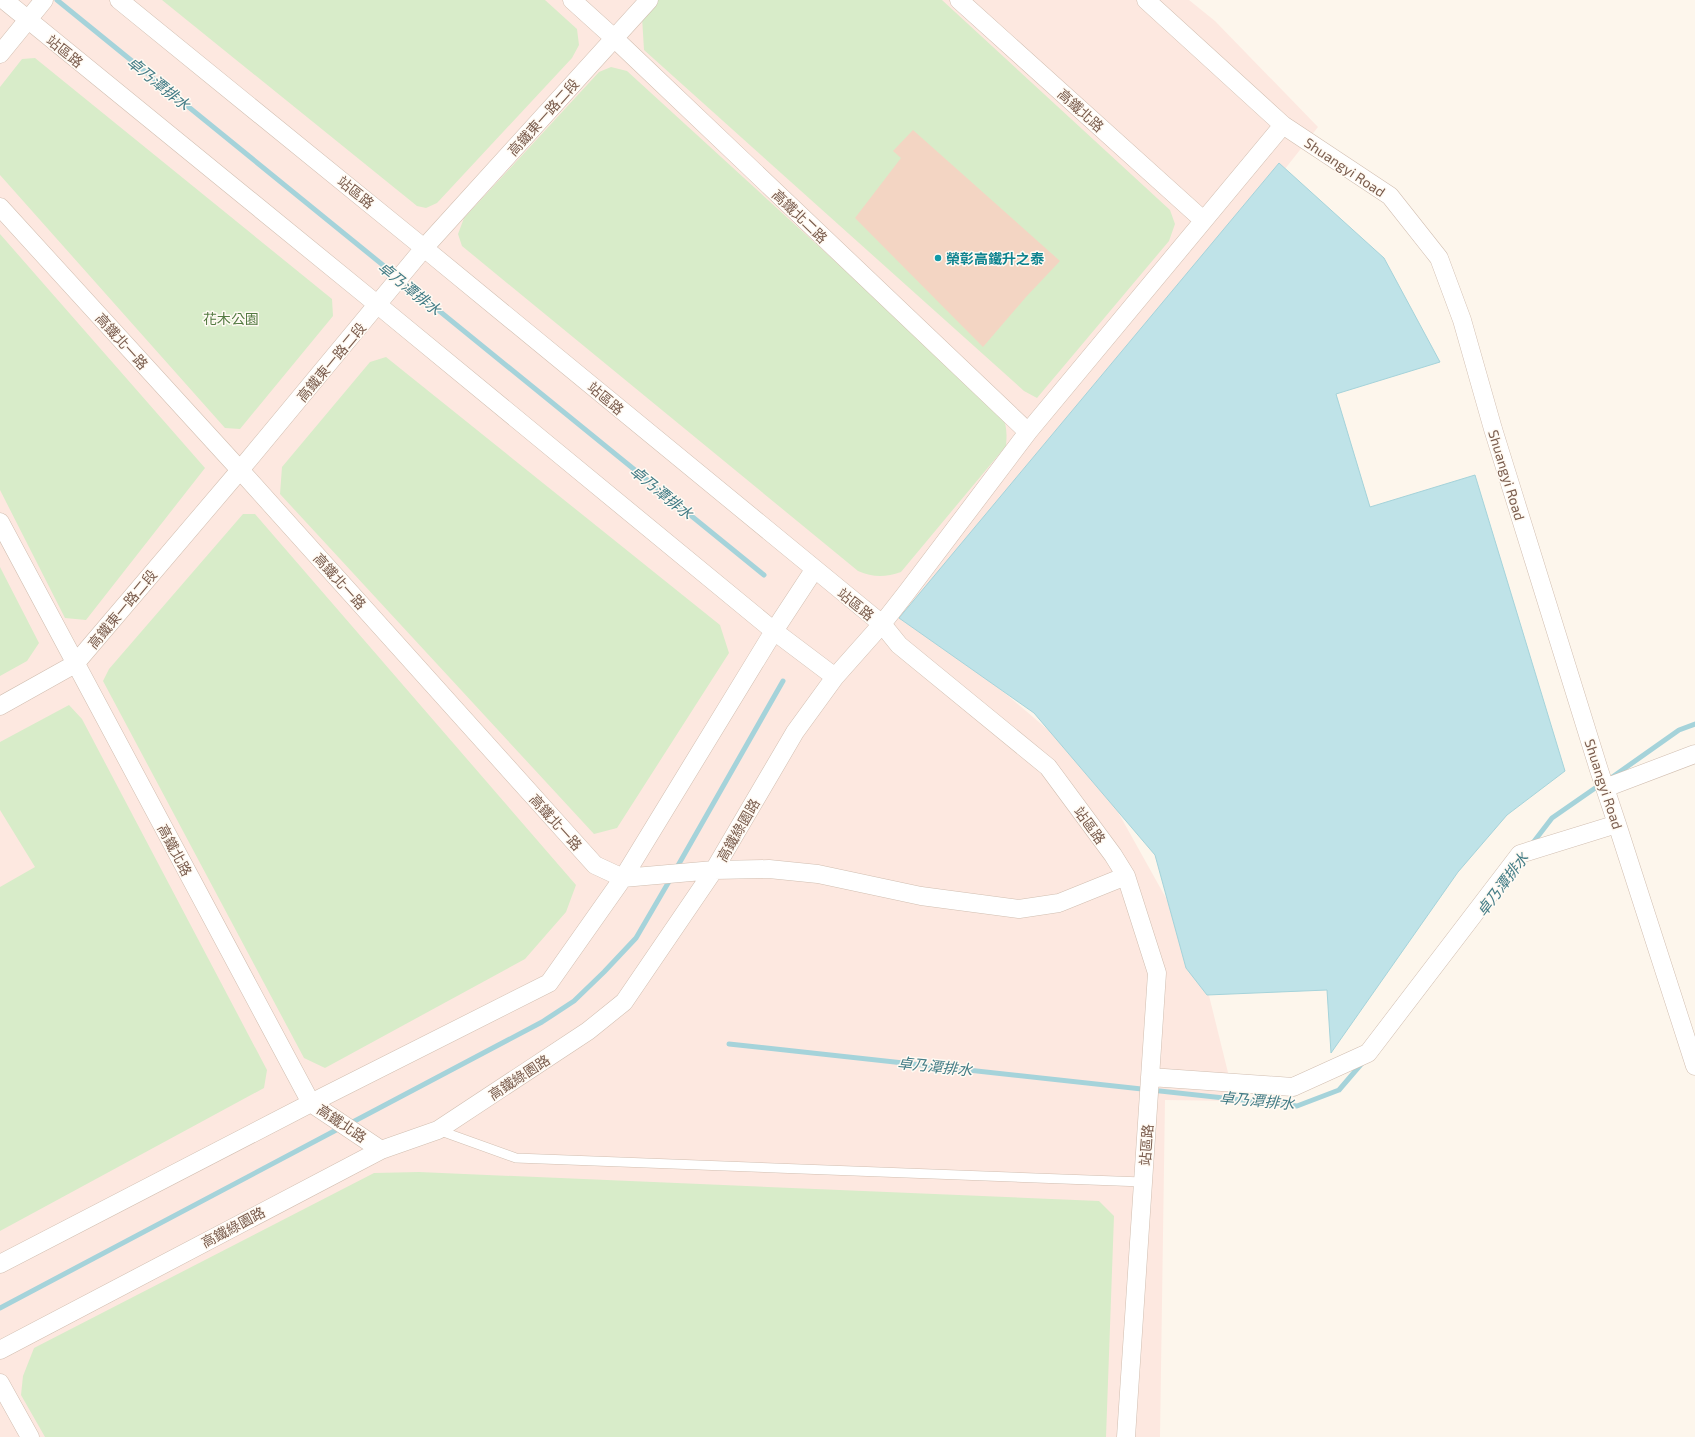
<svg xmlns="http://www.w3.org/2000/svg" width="1695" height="1437" font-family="'Exo 2','Noto Sans TC',sans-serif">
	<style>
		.commercial { fill: #fde8e0 }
		.green { fill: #d8ecc9 }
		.water { fill: #bfe3e8; stroke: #a5d3da }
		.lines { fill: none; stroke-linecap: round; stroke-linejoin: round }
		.stream { stroke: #a5d3da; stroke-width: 5 }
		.building { fill: #f3d5c3 }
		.lane-casing { stroke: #d1beb0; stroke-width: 10 }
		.street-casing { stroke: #d1beb0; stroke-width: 19 }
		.lane { stroke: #fff; stroke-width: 9 }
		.street { stroke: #fff; stroke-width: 18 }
		.culture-dot { fill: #0f9aa8; stroke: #fffaf3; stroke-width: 1.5 }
		.labels { text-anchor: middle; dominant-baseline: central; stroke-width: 3; stroke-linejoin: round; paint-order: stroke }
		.street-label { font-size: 14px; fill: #7a5c4d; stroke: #fffaf3 }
		.culture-label { font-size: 14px; font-weight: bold; fill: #0d838f; stroke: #fffaf3; text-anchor: start }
		.park-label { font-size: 14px; fill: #537a41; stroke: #fffaf3 }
		.water-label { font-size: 15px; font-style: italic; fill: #437c86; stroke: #fffaf3 }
	</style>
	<rect width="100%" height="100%" fill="#fdf6ec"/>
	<!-- commercial -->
	<path class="commercial" d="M0,0H1189L1215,21L1318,127L926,626L1094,769L1200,959L1235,1101L1165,1100L1160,1437H0Z"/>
	<!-- green -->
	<path class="green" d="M162,0H545L577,29L579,45L572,58L437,203L426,208L417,206Z
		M657,0H942L1170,210L1175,224L1169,241L1037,398L1024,391L644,50L642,17Z
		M35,58L332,299L333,316L240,429L225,428L0,175V87L22,59Z
		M611,67L627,71L988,401C1005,418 1008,422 1006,446L901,572C886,577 874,578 858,571L462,246L458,234L464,218L599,72Z
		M0,234L205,468L86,620L65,618L0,490Z
		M386,357L720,625L729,653L617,828L594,834L280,494L282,467L370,362Z
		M243,514H255L576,885L566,912L525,959L325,1068L304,1058L103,681L109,669Z
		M0,567L39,643L27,661L0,676Z
		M69,705L82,719L267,1070L264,1088L0,1231V887L35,867L0,810V742Z
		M419,1172L1099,1201L1114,1216L1106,1437H45L21,1395L23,1376L34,1348L374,1173Z"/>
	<!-- water -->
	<path class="water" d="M1279,163L1384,258L1440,362L1336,394L1370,507L1475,475L1565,771L1507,815L1458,872L1331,1053L1327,990L1207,995L1186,968L1155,855L1034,713L899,618Z"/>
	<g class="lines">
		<!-- stream -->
		<path class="stream" d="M57,0L764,575
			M1611,778L1679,730L1695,724
			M1532,844L1552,818L1601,784
			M676,869L783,681
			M729,1044L1297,1106L1339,1090L1363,1062
			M349,1124L542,1022L574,1001L604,972L636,938L671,878
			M0,1308L340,1128"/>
	</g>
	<!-- building -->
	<path class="building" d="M913,130L1060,261L1026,297L983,347L855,218L901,158L893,151Z"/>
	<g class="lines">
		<!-- lane casing -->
		<g class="lane-casing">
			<path id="lane" d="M438,1130L516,1158L1143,1182"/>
		</g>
		<!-- street casing -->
		<g class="street-casing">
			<path id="street" d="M4,0L378,305L774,631L835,677
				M119,0L424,248L882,624L899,645L1048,767L1113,855L1126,876L1157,973L1126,1437
				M572,0L614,38L1028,432
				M959,0L1203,220
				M1146,0L1283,125L1390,196L1439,258L1462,320L1493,429L1599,770L1617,824L1695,1066
				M0,54L44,0
				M0,207L240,470L595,865L623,878L714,870L769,869L818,874L921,896L1019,909L1059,903L1126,876
				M0,522L311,1103L381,1150
				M0,706L75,664L240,470L424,248L649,0
				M1605,788L1695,754
				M1150,1077L1293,1087L1368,1053L1520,854L1617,824
				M0,1264L311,1103L549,983L623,878L774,631L814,570
				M0,1350L381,1150L438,1130L588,1031L624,1002L714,870L795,732L835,677L882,624L907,592L1028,432L1283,125
				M0,1383L30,1437"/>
		</g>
		<!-- lane -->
		<use href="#lane" class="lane"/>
		<!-- street -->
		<use href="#street" class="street"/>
	</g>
	<!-- markers -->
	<circle class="culture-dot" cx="938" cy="258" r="4"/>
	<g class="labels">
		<!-- street labels -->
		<g class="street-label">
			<text transform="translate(65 51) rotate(39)">站區路</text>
			<text transform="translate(1081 110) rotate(42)">高鐵北路</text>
			<text transform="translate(543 117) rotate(-48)">高鐵東一路二段</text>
			<text transform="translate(1345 167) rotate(34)">Shuangyi Road</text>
			<text transform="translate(356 192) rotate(39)">站區路</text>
			<text transform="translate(800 216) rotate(44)">高鐵北二路</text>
			<text transform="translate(122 341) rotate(48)">高鐵北一路</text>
			<text transform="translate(331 362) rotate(-50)">高鐵東一路二段</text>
			<text transform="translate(606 398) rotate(40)">站區路</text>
			<text transform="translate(1507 475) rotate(73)">Shuangyi Road</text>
			<text transform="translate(340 581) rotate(48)">高鐵北一路</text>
			<text transform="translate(856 604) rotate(39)">站區路</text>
			<text transform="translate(122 609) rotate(-50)">高鐵東一路二段</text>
			<text transform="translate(1604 784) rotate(72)">Shuangyi Road</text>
			<text transform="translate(556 822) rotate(48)">高鐵北一路</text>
			<text transform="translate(1090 825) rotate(54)">站區路</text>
			<text transform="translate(738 830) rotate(-60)">高鐵綠園路</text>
			<text transform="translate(175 850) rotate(62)">高鐵北路</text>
			<text transform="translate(519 1077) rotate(-33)">高鐵綠園路</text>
			<text transform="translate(342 1123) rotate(34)">高鐵北路</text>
			<text transform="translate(1146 1145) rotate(-86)">站區路</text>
			<text transform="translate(233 1227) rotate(-28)">高鐵綠園路</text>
		</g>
		<!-- culture labels -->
		<g class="culture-label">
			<text x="946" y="258">榮彰高鐵升之泰</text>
		</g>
		<!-- park labels -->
		<g class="park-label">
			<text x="231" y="318">花木公園</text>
		</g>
		<!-- water labels -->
		<g class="water-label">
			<text transform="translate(159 83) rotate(39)">卓乃潭排水</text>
			<text transform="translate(410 288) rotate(39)">卓乃潭排水</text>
			<text transform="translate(662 492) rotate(39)">卓乃潭排水</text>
			<text transform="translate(1502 884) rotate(-53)">卓乃潭排水</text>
			<text transform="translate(935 1066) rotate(6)">卓乃潭排水</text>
			<text transform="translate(1257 1100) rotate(5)">卓乃潭排水</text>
		</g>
	</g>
</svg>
